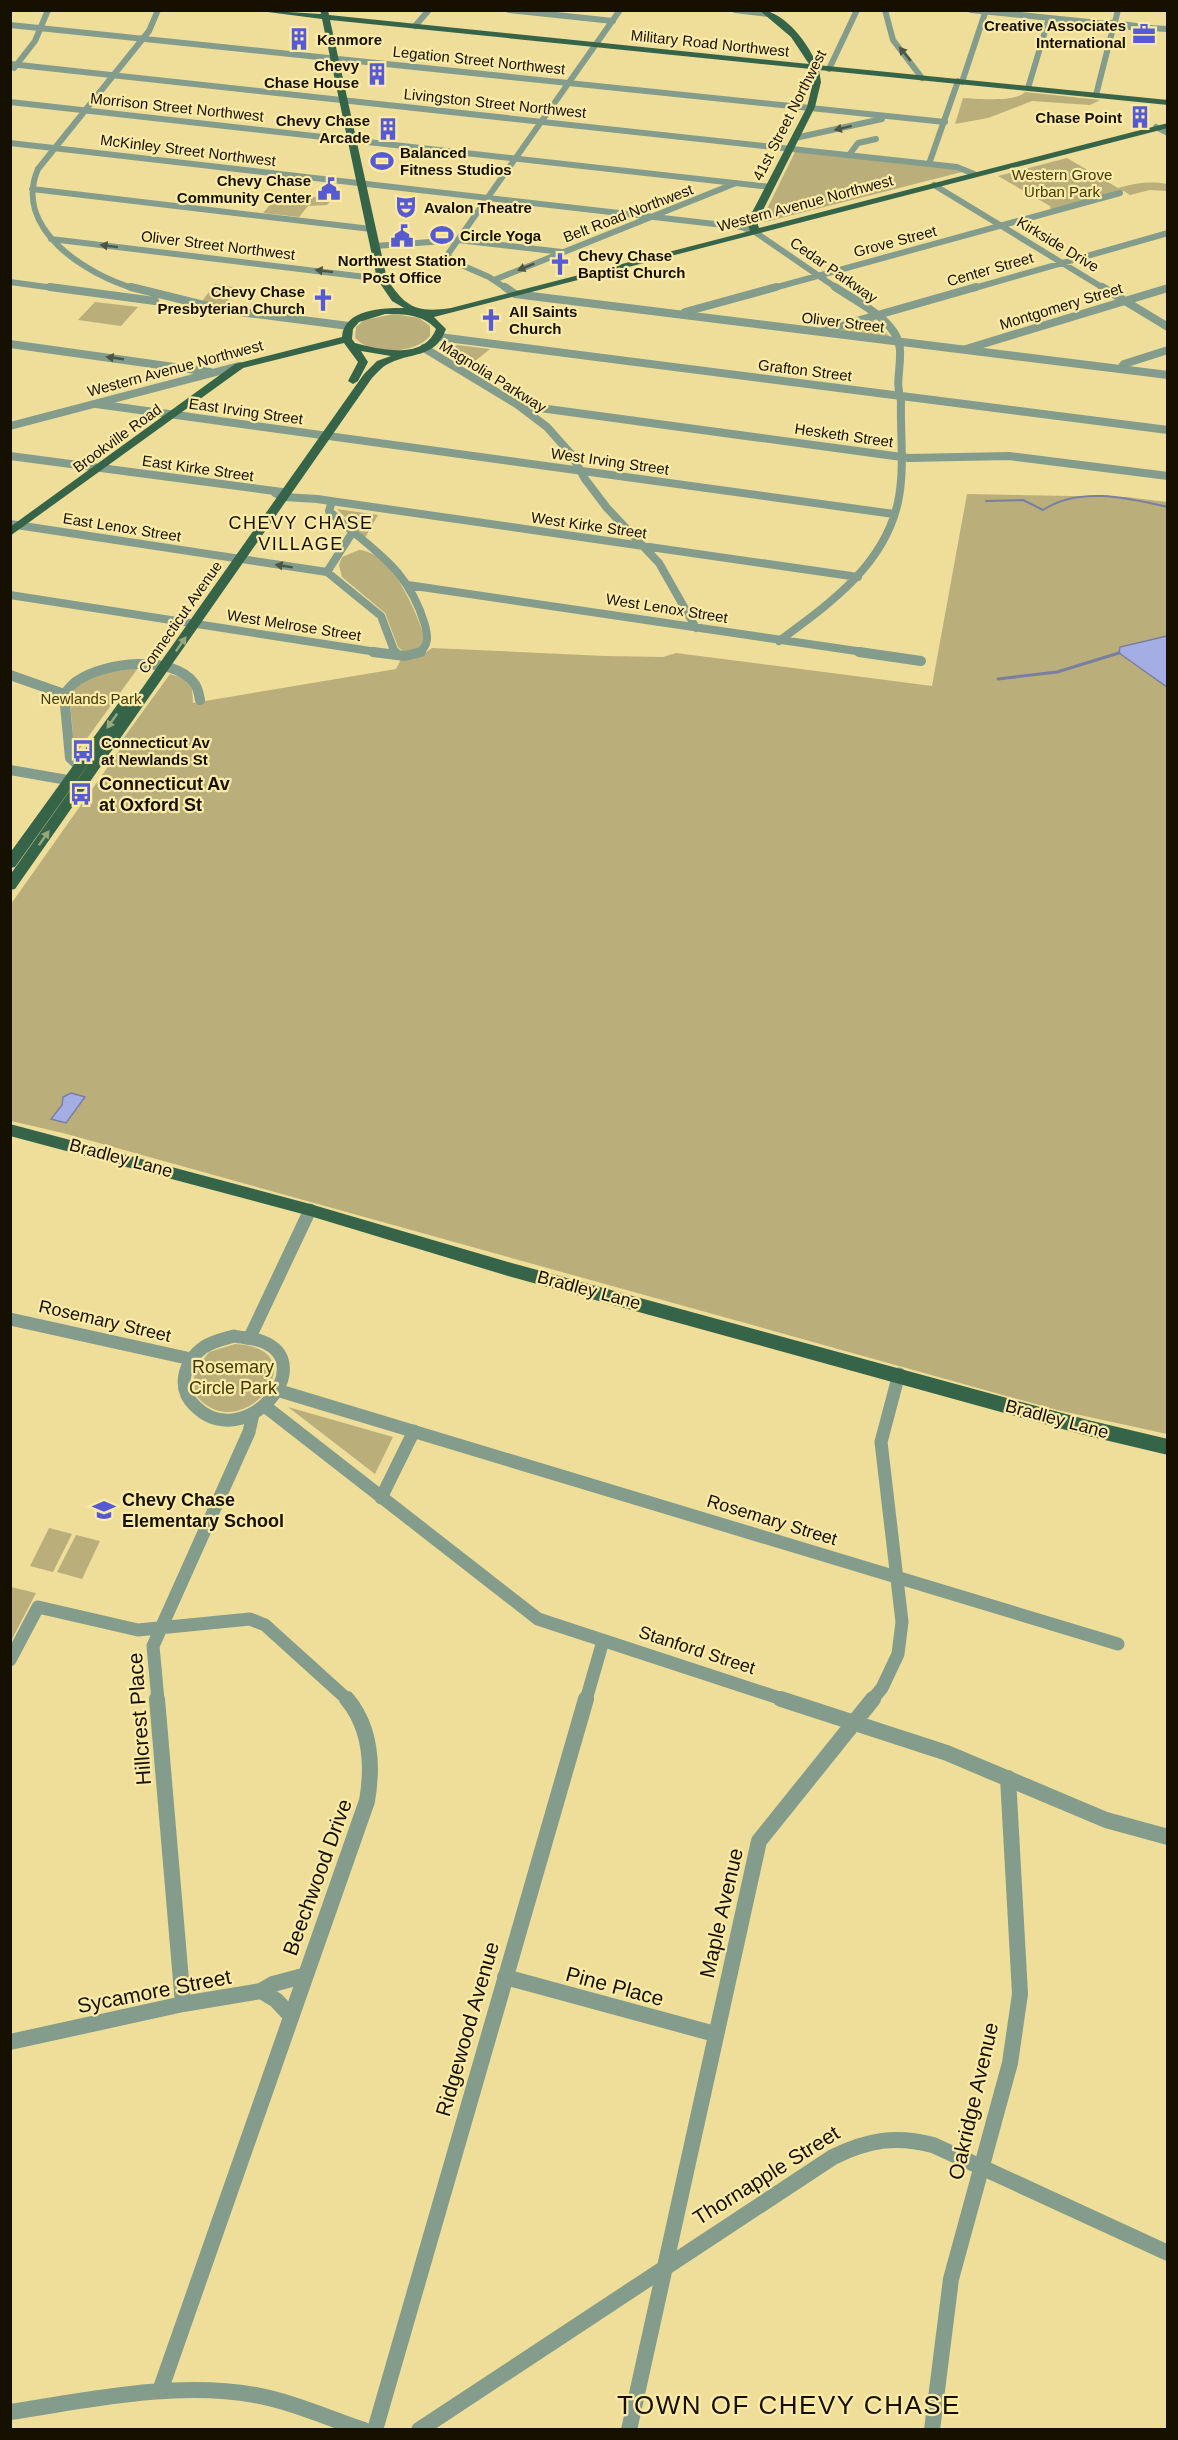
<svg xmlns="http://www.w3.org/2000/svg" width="1178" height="2440" font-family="Arial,sans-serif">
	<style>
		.green { fill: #baae7b }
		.water { fill: #a4aee5; stroke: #797fa0; stroke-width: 1.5 }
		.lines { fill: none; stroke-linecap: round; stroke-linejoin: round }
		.stream-far1 { stroke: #797fa0; stroke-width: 2 }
		.stream { stroke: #797fa0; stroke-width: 3 }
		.minor-far4 { stroke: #839c8b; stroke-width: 6 }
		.minor-far3 { stroke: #839c8b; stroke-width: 8 }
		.minor-far2 { stroke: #839c8b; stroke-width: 10 }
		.minor-far1 { stroke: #839c8b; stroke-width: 13 }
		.minor { stroke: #839c8b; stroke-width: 16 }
		.major { fill: #366449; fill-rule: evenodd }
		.oneway { fill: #4c5646 }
		.oneway2 { fill: #98a878 }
		.labels { text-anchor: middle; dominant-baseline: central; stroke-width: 4.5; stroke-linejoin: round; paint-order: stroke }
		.far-poi-label { font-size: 15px; font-weight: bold; fill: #161000; stroke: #fbeba6; text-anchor: start }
		.far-street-label { font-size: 15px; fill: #161000; stroke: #fbeba6 }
		.far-park-label { font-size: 15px; fill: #433906; stroke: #fbeba6 }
		.far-quarter-label { font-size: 18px; letter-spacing: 1.5px; fill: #161000; stroke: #fbeba6 }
		.poi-label { font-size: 18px; font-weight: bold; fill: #161000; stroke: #fbeba6; text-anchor: start }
		.street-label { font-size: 18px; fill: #161000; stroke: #fbeba6 }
		.park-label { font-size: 18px; fill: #433906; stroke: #fbeba6 }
		.near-street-label { font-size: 21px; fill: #161000; stroke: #fbeba6 }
		.near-quarter-label { font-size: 26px; letter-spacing: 1.5px; fill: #161000; stroke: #fbeba6 }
	</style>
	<rect width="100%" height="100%" fill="#eede99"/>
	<!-- green -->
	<path class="green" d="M1025,92L1100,100L1090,105L1032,101L988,118L955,124L963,98C977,99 1017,102 1025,92Z
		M795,152L956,169L962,172L765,222L761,221Z
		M1067,158L1118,188C1135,183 1150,181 1167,184V191L1150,190L1130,195L1124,191L1051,210L1050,206L998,176Z
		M280,193L332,199L327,205L308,206L299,217L263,213Z
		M215,284L238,288L225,305L202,301Z
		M95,302L138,307L121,326L78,320Z
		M394,314L419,318L430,326V336C415,354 372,356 355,338L356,327L364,320Z
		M873,320L891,338L835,331Z
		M457,345L490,349L469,366L446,352Z
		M967,494L1126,497L1167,502V1434L1057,1410L63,1133L11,1121V904L124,744L120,743L170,674L183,678L192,688L193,703L396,669L401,659L417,658L432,648L605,656L663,657L676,653L932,686Z
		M337,509L378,515L365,538Z
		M359,550C392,552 416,611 425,638L423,647L404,652L398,647L385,613L342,577L339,565L342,557Z
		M138,668L75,755L70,703L76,685L94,674Z
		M235,1344C323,1348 240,1453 195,1394L194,1372L209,1352Z
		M288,1407L393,1437L375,1474Z
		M49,1528L72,1534L53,1572L30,1566Z
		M76,1535L100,1541L82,1579L57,1572Z
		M11,1587L36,1593L11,1641L10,1587Z"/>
	<!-- water -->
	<path class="water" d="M1167,636V687L1119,653L1120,647Z
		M71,1093L85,1097L66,1123L51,1119L62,1105L63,1097Z"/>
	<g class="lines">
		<!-- stream-far1 -->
		<path class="stream-far1" d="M986,501L1023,500L1043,510C1079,486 1128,498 1168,507"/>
		<!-- stream -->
		<path class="stream" d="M998,679L1057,672L1119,653"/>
		<!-- minor-far4 -->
		<path class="minor-far4" d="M509,10L613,21
			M735,10L768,14
			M885,10L893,40L922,78
			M971,10L1108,24L1115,22L1118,10
			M10,25L945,122
			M415,26L429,10
			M1130,27L1168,29
			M10,64L957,167L974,174
			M14,68L35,41L48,10
			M829,69L857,10
			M962,82L986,10
			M1028,88L1049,18
			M1096,95L1113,28L1121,24L1136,26
			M10,102L770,187
			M1156,127L1168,133
			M795,138L882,119
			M10,143L741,227L755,232L838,289
			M849,155L858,143L876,139
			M929,164L958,81
			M934,185L1105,289
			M32,189L371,229
			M51,239L382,279
			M375,246L458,240L562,252
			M494,280L736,183
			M10,282L61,289
			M136,289C87,275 12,229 38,169L149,31L158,10
			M507,289L489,277L450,260L448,254L620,10
			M770,289L1120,193
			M971,289L1168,233
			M1166,289L1168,288"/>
		<!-- minor-far3 -->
		<path class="minor-far3" d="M50,287L155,301
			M131,287L224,310L349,326
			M505,287L515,294L1168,375
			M1102,287L1168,327
			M685,312L776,287
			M825,330L976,287
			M439,337L1168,430
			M10,344L210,372
			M424,348L518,405L547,427L571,454L585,479L607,508L659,563L696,628
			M966,349L1168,288
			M1120,369L1124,364L1168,350
			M96,404L894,514
			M518,405L909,458L1009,456L1168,476
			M10,426L239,366
			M10,456L282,492
			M275,493L284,497L317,499L858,577
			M332,501L329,511C372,551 407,565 425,625C428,637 429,646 418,653
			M10,524L327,572L381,616L395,653
			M327,572L352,533
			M408,585L870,653
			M10,595L383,653
			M779,641C829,604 884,566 898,502C905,469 900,434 901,401C895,382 901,369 900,350C899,321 857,302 835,287"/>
		<!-- minor-far2 -->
		<path class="minor-far2" d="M373,652L405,656L421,652
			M395,652L396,655
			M859,652L921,661
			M10,675L64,694
			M64,694C68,690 72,684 77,681C104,662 172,654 194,683C198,687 199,695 200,700
			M64,694L70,758L80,767
			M10,770L79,782"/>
		<!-- minor-far1 -->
		<path class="minor-far1" d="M10,1319L191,1359
			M234,1336C243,1338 253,1338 261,1341C322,1363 244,1455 195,1406C176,1388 184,1361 204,1347C213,1341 224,1339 234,1336Z
			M250,1337L310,1210
			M280,1391L1118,1644
			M266,1407L538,1619L785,1700
			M381,1498L414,1431
			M10,1660L38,1607L138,1630L250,1619L265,1625L348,1700
			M158,1700L153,1646L249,1432L253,1414
			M586,1700L603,1641
			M872,1700L882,1688L898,1654L902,1622L881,1442L899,1374"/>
		<!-- minor -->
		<path class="minor" d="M157,1699L183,2004
			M781,1699L947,1753L1106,1820L1168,1837
			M505,1977L715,2034
			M261,1991L276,2000L290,2015
			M10,2042L183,2004L261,1991L273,1984L303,1976
			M160,2391L367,1801C373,1766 371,1728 347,1699
			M10,2412C90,2400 174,2381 255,2395C293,2402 328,2418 364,2430
			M375,2430L586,1699
			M419,2430L833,2157C868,2140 895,2135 933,2145L1168,2253
			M629,2430L759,1841L873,1699
			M932,2430L951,2279L1010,2063L1020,1994L1008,1778"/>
		<!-- major -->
		<path class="major" d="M253,10L321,14L320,10H328L329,15L809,64L791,37L759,10C784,10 809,44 817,65L1168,100V105L819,70L821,82L815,107L757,222L759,228L1168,123V128L434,317L446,329C435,360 410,351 386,365C381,368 376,374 372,378L15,889L10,890V875L107,738L15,867L10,868V853L120,701L125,700L131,704L364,374L377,361L391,356L361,351L368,362L358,381L353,384L348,381L358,362L344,343L243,368L10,536V527L235,364L342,337C344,309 383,308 404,308L392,301L377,279L322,19ZM330,20L811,69L813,82L807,107L747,222L750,231L451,308C417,313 406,308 387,279ZM385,314C404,314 422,314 436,329C424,360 381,350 355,343L352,339L353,329L359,322Z
			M10,1124L310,1204L508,1262L1088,1420L1168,1439V1455L1088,1436L508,1276L310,1216L10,1136Z"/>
	</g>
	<!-- one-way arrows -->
	<defs><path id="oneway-solid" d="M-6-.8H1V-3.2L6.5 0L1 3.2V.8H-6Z" transform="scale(1.5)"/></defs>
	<g class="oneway">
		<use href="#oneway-solid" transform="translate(905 54) rotate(-130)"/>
		<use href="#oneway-solid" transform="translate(843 128) rotate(166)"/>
		<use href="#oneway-solid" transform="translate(109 246) rotate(-173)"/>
		<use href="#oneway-solid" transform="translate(526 267) rotate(158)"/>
		<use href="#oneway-solid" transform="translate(324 271) rotate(-173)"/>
		<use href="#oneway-solid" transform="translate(115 358) rotate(-172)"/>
		<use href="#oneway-solid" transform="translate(284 566) rotate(-171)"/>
	</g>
	<g class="oneway2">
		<use href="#oneway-solid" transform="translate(181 644) rotate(-55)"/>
		<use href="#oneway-solid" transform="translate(112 721) rotate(125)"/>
		<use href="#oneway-solid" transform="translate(44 838) rotate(-55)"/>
	</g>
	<!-- icons -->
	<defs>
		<g id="office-bare" transform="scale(1.8)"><path d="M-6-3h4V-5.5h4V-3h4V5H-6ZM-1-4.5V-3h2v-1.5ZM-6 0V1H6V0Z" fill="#575bd3" stroke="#fbeba6" stroke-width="2.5" paint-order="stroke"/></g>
		<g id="building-bare" transform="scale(1.8)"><path d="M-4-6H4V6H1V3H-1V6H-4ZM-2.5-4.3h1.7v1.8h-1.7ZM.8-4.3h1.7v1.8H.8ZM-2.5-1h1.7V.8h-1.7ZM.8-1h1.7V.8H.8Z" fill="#575bd3" stroke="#fbeba6" stroke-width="2.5" paint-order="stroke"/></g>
		<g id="stadium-bare" transform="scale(1.8)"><path d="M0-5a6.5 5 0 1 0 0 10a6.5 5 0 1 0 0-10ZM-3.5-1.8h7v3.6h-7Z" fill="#575bd3" stroke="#fbeba6" stroke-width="2.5" paint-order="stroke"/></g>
		<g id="civic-bare" transform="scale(1.8)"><path d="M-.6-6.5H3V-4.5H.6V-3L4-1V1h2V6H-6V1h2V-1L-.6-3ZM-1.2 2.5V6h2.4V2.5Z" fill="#575bd3" stroke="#fbeba6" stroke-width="2.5" paint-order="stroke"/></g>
		<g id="theatre-bare" transform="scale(1.8)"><path d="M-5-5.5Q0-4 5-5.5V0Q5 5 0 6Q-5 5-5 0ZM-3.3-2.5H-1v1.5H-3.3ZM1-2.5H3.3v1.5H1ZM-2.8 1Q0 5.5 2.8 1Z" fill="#575bd3" stroke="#fbeba6" stroke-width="2.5" paint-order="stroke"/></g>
		<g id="church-bare" transform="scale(1.8)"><path d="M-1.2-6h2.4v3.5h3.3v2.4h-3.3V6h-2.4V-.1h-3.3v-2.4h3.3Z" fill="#575bd3" stroke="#fbeba6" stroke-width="2.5" paint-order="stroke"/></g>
		<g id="bus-bare" transform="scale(1.8)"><path d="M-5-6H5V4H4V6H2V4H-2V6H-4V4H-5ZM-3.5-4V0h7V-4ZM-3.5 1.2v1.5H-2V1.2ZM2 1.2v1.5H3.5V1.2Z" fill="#575bd3" stroke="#fbeba6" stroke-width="2.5" paint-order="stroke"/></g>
		<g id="school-bare" transform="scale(1.8)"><path d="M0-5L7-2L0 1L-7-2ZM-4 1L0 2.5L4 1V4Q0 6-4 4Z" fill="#575bd3" stroke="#fbeba6" stroke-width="2.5" paint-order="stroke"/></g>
	</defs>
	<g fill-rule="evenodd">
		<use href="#office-bare" x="1144" y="34"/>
		<use href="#building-bare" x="299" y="39"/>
		<use href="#building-bare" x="377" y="74"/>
		<use href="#building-bare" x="1140" y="117"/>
		<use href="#building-bare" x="388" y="129"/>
		<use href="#stadium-bare" x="382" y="161"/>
		<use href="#civic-bare" x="329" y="189"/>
		<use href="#theatre-bare" x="406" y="207"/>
		<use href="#stadium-bare" x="442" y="235"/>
		<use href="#civic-bare" x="402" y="236"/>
		<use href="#church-bare" x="560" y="264"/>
		<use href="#church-bare" x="323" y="300"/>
		<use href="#church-bare" x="491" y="320"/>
		<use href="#bus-bare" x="83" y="751"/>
		<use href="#bus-bare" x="81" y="794"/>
		<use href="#school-bare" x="104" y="1510"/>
	</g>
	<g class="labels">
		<!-- far-poi labels -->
		<g class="far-poi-label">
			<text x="1126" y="25" text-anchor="end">Creative Associates<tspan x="1126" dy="17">International</tspan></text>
			<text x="317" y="39">Kenmore</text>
			<text x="359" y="65" text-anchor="end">Chevy<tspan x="359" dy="17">Chase House</tspan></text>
			<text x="1122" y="117" text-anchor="end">Chase Point</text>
			<text x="370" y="120" text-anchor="end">Chevy Chase<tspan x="370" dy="17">Arcade</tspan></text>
			<text x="400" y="152">Balanced<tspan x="400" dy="17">Fitness Studios</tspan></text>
			<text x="311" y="180" text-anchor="end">Chevy Chase<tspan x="311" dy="17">Community Center</tspan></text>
			<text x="424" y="207">Avalon Theatre</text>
			<text x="460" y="235">Circle Yoga</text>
			<text x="578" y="255">Chevy Chase<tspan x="578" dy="17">Baptist Church</tspan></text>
			<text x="402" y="260" text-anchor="middle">Northwest Station<tspan x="402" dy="17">Post Office</tspan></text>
			<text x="305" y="291" text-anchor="end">Chevy Chase<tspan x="305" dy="17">Presbyterian Church</tspan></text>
			<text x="509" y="311">All Saints<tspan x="509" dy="17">Church</tspan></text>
			<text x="101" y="742">Connecticut Av<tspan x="101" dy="17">at Newlands St</tspan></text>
		</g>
		<!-- far-street labels -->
		<g class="far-street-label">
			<text transform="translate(710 43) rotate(6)">Military Road Northwest</text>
			<text transform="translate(479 60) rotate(6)">Legation Street Northwest</text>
			<text transform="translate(495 103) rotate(6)">Livingston Street Northwest</text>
			<text transform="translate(177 107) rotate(6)">Morrison Street Northwest</text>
			<text transform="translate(789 115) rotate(-63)">41st Street Northwest</text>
			<text transform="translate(188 150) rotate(7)">McKinley Street Northwest</text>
			<text transform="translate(805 203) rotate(-15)">Western Avenue Northwest</text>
			<text transform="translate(628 213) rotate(-21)">Belt Road Northwest</text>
			<text transform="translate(895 241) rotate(-15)">Grove Street</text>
			<text transform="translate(1058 244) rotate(31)">Kirkside Drive</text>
			<text transform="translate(218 245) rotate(7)">Oliver Street Northwest</text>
			<text transform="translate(990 269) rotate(-16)">Center Street</text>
			<text transform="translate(834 270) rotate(35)">Cedar Parkway</text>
			<text transform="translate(1061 306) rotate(-17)">Montgomery Street</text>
			<text transform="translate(843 322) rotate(7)">Oliver Street</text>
			<text transform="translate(175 368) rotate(-15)">Western Avenue Northwest</text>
			<text transform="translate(805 370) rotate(7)">Grafton Street</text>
			<text transform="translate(493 376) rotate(32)">Magnolia Parkway</text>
			<text transform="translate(246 411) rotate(8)">East Irving Street</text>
			<text transform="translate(844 435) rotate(8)">Hesketh Street</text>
			<text transform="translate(117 438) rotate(-36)">Brookville Road</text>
			<text transform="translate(610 461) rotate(8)">West Irving Street</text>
			<text transform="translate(198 468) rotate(8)">East Kirke Street</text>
			<text transform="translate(589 525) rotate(8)">West Kirke Street</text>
			<text transform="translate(122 527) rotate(9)">East Lenox Street</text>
			<text transform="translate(667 608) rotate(9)">West Lenox Street</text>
			<text transform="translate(180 617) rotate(-55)">Connecticut Avenue</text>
			<text transform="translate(294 625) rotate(9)">West Melrose Street</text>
		</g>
		<!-- far-park labels -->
		<g class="far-park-label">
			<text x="1062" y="174">Western Grove<tspan x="1062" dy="17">Urban Park</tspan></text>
			<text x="91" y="698">Newlands Park</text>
		</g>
		<!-- far-quarter labels -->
		<g class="far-quarter-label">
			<text x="301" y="523">CHEVY CHASE<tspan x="301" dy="21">VILLAGE</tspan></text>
		</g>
		<!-- poi labels -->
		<g class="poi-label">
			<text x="99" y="784">Connecticut Av<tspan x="99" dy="21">at Oxford St</tspan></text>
			<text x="122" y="1500">Chevy Chase<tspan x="122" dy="21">Elementary School</tspan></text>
		</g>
		<!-- street labels -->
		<g class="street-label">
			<text transform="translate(121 1158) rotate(15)">Bradley Lane</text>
			<text transform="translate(589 1290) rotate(15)">Bradley Lane</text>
			<text transform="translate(105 1321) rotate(13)">Rosemary Street</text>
			<text transform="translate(1057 1419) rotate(15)">Bradley Lane</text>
			<text transform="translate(772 1520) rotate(17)">Rosemary Street</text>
			<text transform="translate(697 1650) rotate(18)">Stanford Street</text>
		</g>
		<!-- park labels -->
		<g class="park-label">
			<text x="233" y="1367">Rosemary<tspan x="233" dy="21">Circle Park</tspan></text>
		</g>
		<!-- near-street labels -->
		<g class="near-street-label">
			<text transform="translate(139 1719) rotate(-94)">Hillcrest Place</text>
			<text transform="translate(317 1877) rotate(-70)">Beechwood Drive</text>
			<text transform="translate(721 1913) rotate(-77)">Maple Avenue</text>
			<text transform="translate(615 1986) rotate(15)">Pine Place</text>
			<text transform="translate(154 1991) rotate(-11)">Sycamore Street</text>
			<text transform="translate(467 2029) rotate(-74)">Ridgewood Avenue</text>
			<text transform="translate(973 2101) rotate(-77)">Oakridge Avenue</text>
			<text transform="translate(766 2175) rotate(-32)">Thornapple Street</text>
		</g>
		<!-- near-quarter labels -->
		<g class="near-quarter-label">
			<text x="789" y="2405">TOWN OF CHEVY CHASE</text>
		</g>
	</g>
	<!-- border -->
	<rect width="1178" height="2440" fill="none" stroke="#161000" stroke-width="24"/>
</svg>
